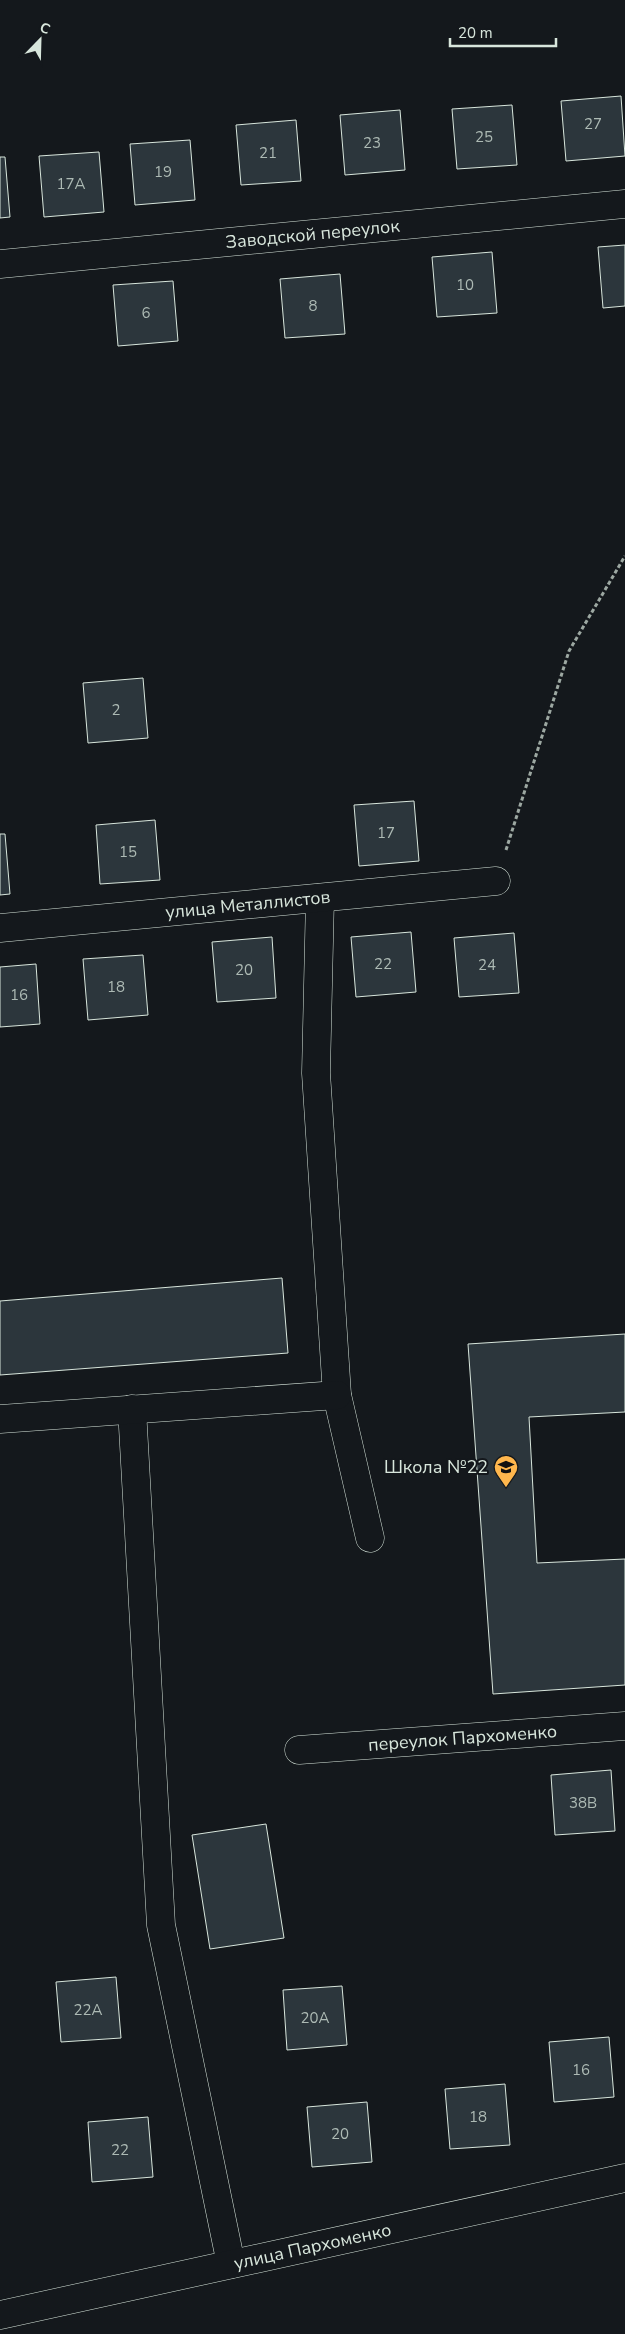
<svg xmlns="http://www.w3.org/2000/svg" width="625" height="2334" font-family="'Nunito Sans',sans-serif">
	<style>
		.building { fill: #2c363c; stroke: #d8e6dc }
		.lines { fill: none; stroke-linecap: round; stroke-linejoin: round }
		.minor-casing { stroke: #d8e6dc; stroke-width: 29 }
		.path { stroke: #9da8a2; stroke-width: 3; stroke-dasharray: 4 2.5; stroke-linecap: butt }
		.minor { stroke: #14181c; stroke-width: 28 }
		.labels { text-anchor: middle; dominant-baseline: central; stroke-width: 4; stroke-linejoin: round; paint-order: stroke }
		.number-label { font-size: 15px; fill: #adbab4 }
		.street-label { font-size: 18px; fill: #d8e6dc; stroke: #14181c }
		.poi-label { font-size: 18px; fill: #d8e6dc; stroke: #14181c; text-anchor: end }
	</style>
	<rect width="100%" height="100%" fill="#14181c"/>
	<!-- building -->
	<path class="building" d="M621,96L625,156L566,161L561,101Z
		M512,105L517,165L457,169L452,109Z
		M400,110L405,170L345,175L340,115Z
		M296,120L301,181L241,185L236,125Z
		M190,140L195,200L135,205L130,144Z
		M99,152L104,212L44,217L39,156Z
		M0,157H5L10,217L0,218Z
		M625,245V306L603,308L598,247Z
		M492,252L497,313L437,317L432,257Z
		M340,274L345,334L285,338L280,279Z
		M173,281L178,341L118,346L113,285Z
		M143,678L148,738L88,743L83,683Z
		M414,801L419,861L359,866L354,805Z
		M155,820L160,880L100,884L96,825Z
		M0,834H5L10,894L0,895Z
		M411,932L416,992L356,997L351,937Z
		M514,933L519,993L459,997L454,938Z
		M272,937L276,998L217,1002L212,942Z
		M143,955L148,1015L88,1020L83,959Z
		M36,964L40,1024L0,1027V967Z
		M282,1278L288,1353L0,1375V1301Z
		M625,1334V1412L529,1417L537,1563L625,1559V1685L493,1694L468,1344Z
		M611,1770L615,1831L555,1835L551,1775Z
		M266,1824L284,1938L210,1949L192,1835Z
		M116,1977L121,2038L61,2042L56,1982Z
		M342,1986L347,2045L287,2050L283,1990Z
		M609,2037L614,2097L554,2102L549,2042Z
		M505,2084L510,2145L450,2149L445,2089Z
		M367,2102L372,2162L312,2167L307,2107Z
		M148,2117L153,2177L92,2182L88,2122Z"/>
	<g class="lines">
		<!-- minor casing -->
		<g class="minor-casing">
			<g id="minor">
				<path id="s1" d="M0,264L625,204"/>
				<path d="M320,898L316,1073L337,1395L370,1538"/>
				<path id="s2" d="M0,928L496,881"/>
				<path d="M132,1409L161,1925L231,2264"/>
				<path d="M0,1419L337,1395"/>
				<path id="s3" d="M299,1750L625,1726"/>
				<path id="s4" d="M0,2315L625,2178"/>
			</g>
		</g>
		<!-- path -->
		<path class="path" d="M506,850L569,651L625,556"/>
		<!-- minor -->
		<use href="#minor" class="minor"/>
	</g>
	<!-- icons -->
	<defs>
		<g id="school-pin" transform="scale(1.25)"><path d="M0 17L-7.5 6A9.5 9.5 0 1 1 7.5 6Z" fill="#ffb74d" stroke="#14181c"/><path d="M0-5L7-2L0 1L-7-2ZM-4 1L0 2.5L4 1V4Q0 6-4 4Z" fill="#111"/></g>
	</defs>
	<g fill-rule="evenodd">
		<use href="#school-pin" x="506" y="1467"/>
	</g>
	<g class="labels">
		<!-- number labels -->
		<g class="number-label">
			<text x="593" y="124">27</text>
			<text x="484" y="137">25</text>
			<text x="372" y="143">23</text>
			<text x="268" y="153">21</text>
			<text x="163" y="172">19</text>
			<text x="71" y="184">17А</text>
			<text x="465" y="285">10</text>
			<text x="313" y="306">8</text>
			<text x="146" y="313">6</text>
			<text x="116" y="710">2</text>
			<text x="386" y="833">17</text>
			<text x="128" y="852">15</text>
			<text x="383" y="964">22</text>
			<text x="487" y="965">24</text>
			<text x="244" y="970">20</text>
			<text x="116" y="987">18</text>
			<text x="19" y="995">16</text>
			<text x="583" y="1803">38В</text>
			<text x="88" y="2010">22А</text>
			<text x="315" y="2018">20А</text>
			<text x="581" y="2070">16</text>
			<text x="478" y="2117">18</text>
			<text x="340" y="2134">20</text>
			<text x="120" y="2150">22</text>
		</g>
		<!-- street labels -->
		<g class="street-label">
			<text stroke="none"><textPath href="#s1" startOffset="314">Заводской переулок</textPath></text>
			<text stroke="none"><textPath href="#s2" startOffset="249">улица Металлистов</textPath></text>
			<text stroke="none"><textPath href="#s3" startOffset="164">переулок Пархоменко</textPath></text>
			<text stroke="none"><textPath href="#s4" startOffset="320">улица Пархоменко</textPath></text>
		</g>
		<!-- poi labels -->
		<g class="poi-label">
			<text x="488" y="1467">Школа №22</text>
		</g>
	</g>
	<!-- north arrow -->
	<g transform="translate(40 40) rotate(23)" stroke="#14181c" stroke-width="4" paint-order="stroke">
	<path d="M0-4L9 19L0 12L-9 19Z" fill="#d8e6dc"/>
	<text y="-8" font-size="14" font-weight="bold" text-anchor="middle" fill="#d8e6dc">С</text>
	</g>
	<!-- scale -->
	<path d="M450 38v8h106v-8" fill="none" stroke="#d8e6dc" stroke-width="2.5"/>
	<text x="458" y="38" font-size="15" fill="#d8e6dc" stroke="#14181c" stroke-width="4" paint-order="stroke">20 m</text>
</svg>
